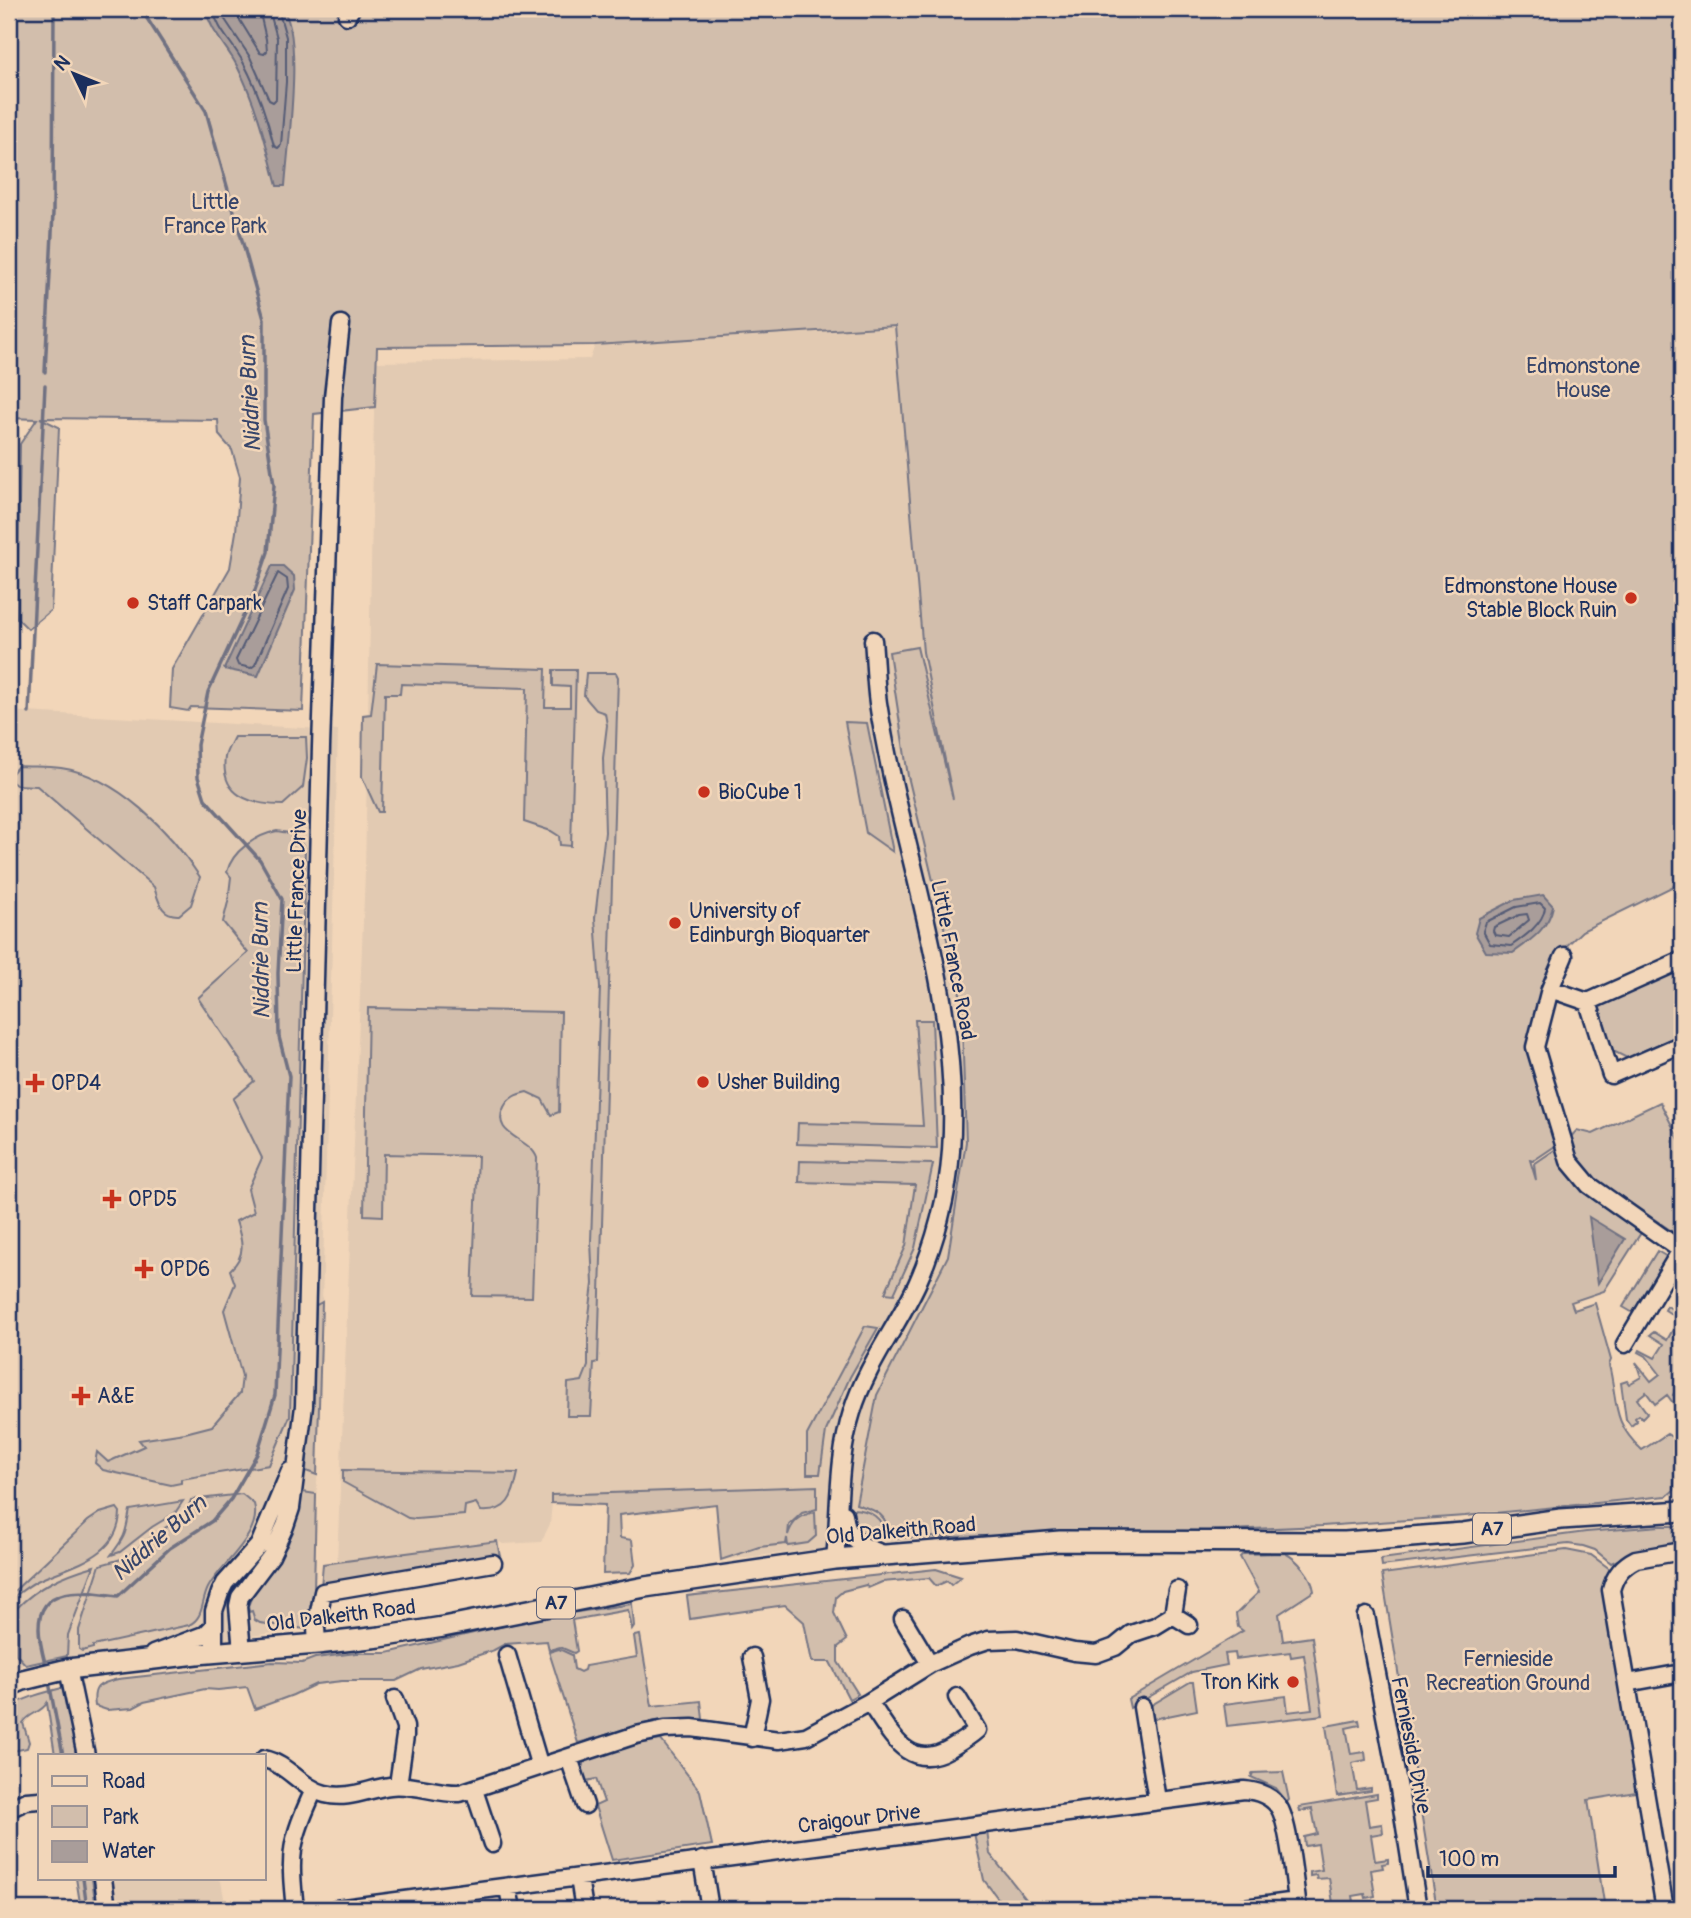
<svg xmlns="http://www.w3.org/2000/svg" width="1691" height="1918" font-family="Pangolin,sans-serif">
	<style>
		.built { fill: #e2cab2 }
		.green { fill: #d2beac; stroke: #767685; stroke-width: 2 }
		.water { fill: #a99d9a; stroke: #707182; stroke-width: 2 }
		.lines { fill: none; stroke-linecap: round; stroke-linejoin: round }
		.shore { stroke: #545b76; stroke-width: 2 }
		.stream { stroke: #707182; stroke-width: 3.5 }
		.minor-casing { stroke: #1b2f5e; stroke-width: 21 }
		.major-casing { stroke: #1b2f5e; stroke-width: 24 }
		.minor { stroke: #f2d6b9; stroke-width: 16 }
		.major { stroke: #f2d6b9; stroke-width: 19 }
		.poi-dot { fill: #c8321e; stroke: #f2d6b9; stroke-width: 2.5 }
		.labels { text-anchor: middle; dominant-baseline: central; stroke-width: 5; stroke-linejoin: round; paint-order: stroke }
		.shield { fill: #f2d6b9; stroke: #5c6179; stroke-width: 2 }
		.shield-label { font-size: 19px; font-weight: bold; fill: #1b2f5e }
		.park-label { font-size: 21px; fill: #36446a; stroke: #f2d6b9 }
		.poi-label { font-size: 21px; fill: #1b2f5e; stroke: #f2d6b9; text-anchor: start }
		.street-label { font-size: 21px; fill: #1b2f5e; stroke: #f2d6b9 }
		.water-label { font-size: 23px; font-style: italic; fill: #37456a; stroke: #f2d6b9 }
	</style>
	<rect width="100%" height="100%" fill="#f2d6b9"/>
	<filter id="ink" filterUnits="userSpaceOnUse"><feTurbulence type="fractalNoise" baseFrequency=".0143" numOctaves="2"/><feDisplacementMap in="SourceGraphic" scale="14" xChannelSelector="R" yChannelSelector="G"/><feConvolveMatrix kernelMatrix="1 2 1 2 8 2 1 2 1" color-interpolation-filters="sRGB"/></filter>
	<g filter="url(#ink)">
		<!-- built -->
		<path class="built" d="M895,326L923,652L962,843L1003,973L912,1539L721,1560L716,1504L619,1515L620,1538L632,1540L635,1565L630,1573L603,1574L605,1505L552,1503L550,1524L541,1542L503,1544L496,1540L337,1563L365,872L375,362L590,359L595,345Z
			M9,711L338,730L314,1592L305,1629L9,1667Z
			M111,1878H213L221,1881L226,1909H115Z"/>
		<!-- green -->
		<path class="green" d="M9,9H1682V882L1582,931L1557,955L1534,1014L1532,1047L1558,1144L1533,1161L1530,1160L1536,1180L1534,1164L1559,1147L1577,1186L1644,1228L1604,1291L1571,1302L1574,1310L1595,1303L1611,1360L1609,1365C1618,1401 1611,1422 1642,1450L1667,1434L1678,1441L1674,1490L1667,1496L1655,1497L1465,1516L1322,1526L1162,1533L890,1538C887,1514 878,1511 856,1504L877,1395L948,1256L966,1142L961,998L908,776L889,652L917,647L953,799L923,652L895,326L595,345L377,347L375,407L314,414L303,711L191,707L188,711L170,708L172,669L230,568L236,532L240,477L232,450L219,435L218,420L40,418L59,427L51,610L28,629L17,618L20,444L37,419L9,418Z
			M377,664L546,669L545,707H570V687L553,686V670H576L571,846L560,845L559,836L551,831L524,822L527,688L401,684L400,694H385L382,812H378L362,777L363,715L371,714Z
			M586,673H616L618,677L598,1362L594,1363L591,1416H567L568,1383L582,1381L588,1366V1323L593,1284L591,1241L600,988L595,918L605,832L603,758L607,725L605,713L596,710L584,696Z
			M845,722L867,723L893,852L866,833Z
			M234,737H306L307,758L303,787L283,805C251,805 220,796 225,757C226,751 231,743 234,737Z
			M18,766C32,767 47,766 61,768C117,776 171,832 200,877L191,905L179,915C161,916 159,902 154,887L37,786L16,785L12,782L11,774Z
			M277,831L294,834L305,849L290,1416L269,1465L181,1479V1483L171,1485L103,1470L95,1463L97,1452L108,1462L144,1446L139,1440L185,1433L212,1426L240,1393L242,1376L224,1310L235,1284L230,1270C247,1255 242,1240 236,1221L254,1212L248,1189L262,1158L233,1099L254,1081L198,998L248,953L223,922L228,902L231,877L227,872C232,851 256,835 277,831Z
			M1682,966V1034L1627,1058L1613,1051L1598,1005Z
			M368,1008L561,1012L559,1112L551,1115L542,1099L527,1092C517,1094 509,1097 504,1107C490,1136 530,1137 537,1158L532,1297L472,1296L478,1156L384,1154L383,1216L364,1215Z
			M915,1020H932L937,1148L797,1144L798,1123L923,1126Z
			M1660,1102L1682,1145V1238L1582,1170L1567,1141L1577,1130L1593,1134Z
			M800,1161L933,1164L915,1248L894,1294L885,1293L906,1246L915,1185L799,1182Z
			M1657,1251L1669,1258L1635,1314L1623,1307Z
			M322,1302L317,1475L306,1471L315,1306Z
			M1667,1306L1681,1314L1682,1312V1380L1673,1395L1682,1401V1404L1677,1408L1667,1395L1655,1404L1646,1392L1637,1399L1647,1413L1642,1418L1639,1415L1635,1418L1637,1421L1631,1426L1626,1419L1621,1383L1627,1381L1629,1384L1641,1377L1636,1362L1651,1381L1660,1374L1646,1356L1639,1352L1640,1350L1655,1358L1664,1344L1650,1335L1654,1332L1667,1340L1679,1319L1665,1310Z
			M865,1326L878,1328L850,1377L826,1431L820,1474H807V1435Z
			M343,1470L518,1473C513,1497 508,1513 481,1511L476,1503L465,1506L464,1515L416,1519L408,1518L343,1482Z
			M817,1486V1509L802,1513L789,1525L788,1535C792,1522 800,1515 815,1512L816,1536L808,1543L788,1546L787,1538L786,1544L759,1547L721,1560L716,1504L619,1515L620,1538L632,1540L635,1565L630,1573L603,1574L605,1505L551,1503V1495Z
			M303,1492L316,1494L314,1592L305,1629L260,1623L255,1620L252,1611L249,1612L248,1606L252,1596L288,1544Z
			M242,1494L254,1504C263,1535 220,1564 208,1588C201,1602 204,1618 189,1625L93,1646V1648L82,1651L79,1649V1630L100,1565L125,1558L161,1530L181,1519L186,1514L191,1500Z
			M183,1501L175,1513L152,1527L120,1552L111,1555C127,1534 125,1534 130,1510Z
			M117,1508L120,1512C119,1558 71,1565 37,1581C27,1586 18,1595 9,1599V1596L88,1521L100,1513Z
			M851,1509C870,1509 884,1518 886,1538C859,1537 855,1535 851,1509Z
			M1660,1526H1682V1544L1638,1551L1611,1563L1595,1550L1583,1546L1568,1544L1382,1566L1381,1559L1586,1532Z
			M497,1541L500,1557L321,1587L323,1564Z
			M1566,1550L1591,1555L1610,1569L1605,1578V1585L1636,1792L1588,1800L1605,1909H1437L1382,1574Z
			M1285,1553C1298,1560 1312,1576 1314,1591L1279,1614L1283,1641L1312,1637L1323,1715L1227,1726L1224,1704L1286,1696L1288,1712L1312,1709L1304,1655L1291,1657L1290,1652L1236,1659L1235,1653L1225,1654L1227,1665L1192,1672L1130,1708L1128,1699L1243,1631L1238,1627L1236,1614L1259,1592L1240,1557L1243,1554Z
			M94,1566L68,1635L67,1656L26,1665L16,1654V1609C38,1586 63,1575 94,1566Z
			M936,1569L961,1577L951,1585L947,1581L936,1586L929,1578L882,1582L868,1588L866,1585L843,1591L836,1597L834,1613L847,1640L838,1647V1662L858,1694L849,1699L830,1662H812L804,1622L785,1605L690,1619L687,1596Z
			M632,1604L634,1626L632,1629L628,1610L572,1620L577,1651L574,1653L560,1647L549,1650L547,1641L505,1644L494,1650L458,1662L421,1669L396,1681H342L316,1684L293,1695L255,1709L247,1687L218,1690L205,1689L144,1702L133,1708L107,1710L95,1706C92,1685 99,1684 118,1679L272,1662L302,1663L315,1658L356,1653H387L543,1617Z
			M640,1635L652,1706L701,1701L703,1719L655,1721L578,1743L549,1652L559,1649L572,1655L574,1669L580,1672L584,1670L585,1666L637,1657L634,1636Z
			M1190,1682H1193L1197,1710L1153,1719L1150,1706Z
			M62,1688L70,1714L76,1755H55L47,1703C41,1713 29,1713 23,1723L29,1742L27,1748L9,1752V1707C27,1697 42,1693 62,1688Z
			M1359,1720L1360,1725L1346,1728L1351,1754L1365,1752L1366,1760L1352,1763L1357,1790L1371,1788V1791L1337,1796L1326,1726Z
			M661,1740L700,1791L712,1845L612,1860L595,1806L604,1802L596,1779L586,1781L582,1767L586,1760L637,1744Z
			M1283,1772L1289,1800L1287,1802L1276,1788L1251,1777L1253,1773Z
			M1377,1794V1798L1365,1800L1369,1826L1382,1824L1383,1833L1371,1835L1375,1861L1388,1859V1863L1382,1864L1383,1868L1371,1870L1375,1896L1366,1898L1365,1894L1353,1896L1355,1908L1376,1905L1377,1909H1322L1321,1905L1333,1903L1329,1878L1317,1879L1316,1875L1310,1876V1872L1322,1870L1318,1844L1305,1846L1304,1837L1317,1834L1312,1809L1300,1811L1299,1807Z
			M987,1831L990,1854L1029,1903L1030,1909H1006L984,1880L974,1833Z
			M76,1878H92L96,1909H81Z"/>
		<!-- water -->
		<path class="water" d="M206,9H281C305,27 287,154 285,186H277C266,144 257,105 237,66C227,46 210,32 206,9Z
			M272,566H283L294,576L295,590L258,676L224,669Z
			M1543,895L1553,906C1549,928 1531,940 1513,953L1486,952L1475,933L1479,918L1514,900Z
			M1589,1217L1625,1239L1598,1283L1597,1276Z"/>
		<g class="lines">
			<!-- shore -->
			<path class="shore" d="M213,9C217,30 233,43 243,62C257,88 267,117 274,146L278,148L281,145L286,82V37L278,9
				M222,9L224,18L250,57L269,100L273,102L276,99L277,38L269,9
				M233,9L260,53L264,54L267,51L266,39L259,9
				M278,573L287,579L288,589L255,665L251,668L238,665L236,660Z
				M1540,903L1545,908C1543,924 1524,937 1511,946L1490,944L1483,931L1486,922L1516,907Z
				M1527,914L1529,920L1509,937L1495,935L1493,931L1494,927L1519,915Z"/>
			<!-- stream -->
			<path class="stream" d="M45,372L53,213L54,9
				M29,713L45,385
				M46,1667C43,1655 39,1641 39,1628C39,1582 88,1592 118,1596L170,1548L212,1521L231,1499L257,1454L275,1395L289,1076L279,1037L278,973L282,899L260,860L205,799L198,777L197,745L208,692L254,593L268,552L274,485L264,420V319L206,111L141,9
				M49,1682L63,1755
				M83,1878L87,1909"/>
			<!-- minor casing -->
			<g class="minor-casing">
				<path id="minor" d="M347,16L351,9
					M1564,956L1550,989L1535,1047L1569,1161L1589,1185L1682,1251
					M1550,989L1588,1002L1682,960
					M1588,1002L1611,1075L1682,1044
					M1625,1344L1681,1250
					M844,1514C847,1541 860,1545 883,1554
					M835,1559C840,1511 837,1459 852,1412C866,1366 897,1327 917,1284C935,1244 948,1196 951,1151C962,997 901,853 878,703C875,682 875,660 873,640
					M1177,1590L1173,1615L1189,1625
					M1366,1616L1399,1789L1418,1909
					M903,1619L930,1664
					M317,1644L316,1627L323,1592L493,1563
					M242,1651L238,1606L240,1597L271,1556L285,1526L291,1508L304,1406L321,747L333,397L341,324
					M214,1653V1611L220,1593L225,1583L259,1545L290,1471
					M153,1654L206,1634L214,1626
					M507,1655L540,1767
					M752,1657L760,1699L752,1738
					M68,1669L86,1755
					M1627,1683L1682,1673
					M395,1699L405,1727V1736L398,1785
					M869,1702C890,1731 907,1773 949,1749C959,1743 968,1738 977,1730L957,1697
					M1142,1707L1157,1800
					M569,1758L585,1805
					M264,1759C288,1764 301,1788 325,1794C348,1800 368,1789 390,1786C413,1783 437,1794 460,1793L636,1735L665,1729L692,1728L779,1740L806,1736L869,1702L930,1664L970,1646L988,1640L1017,1639L1074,1652L1096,1654L1115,1647L1131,1634L1155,1626L1173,1615
					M474,1790L492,1844
					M9,1809L26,1801L40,1800
					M702,1860L710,1909
					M103,1878L107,1909
					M579,1878L584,1909
					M508,1888L512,1909
					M295,1909C289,1853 290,1842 314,1790
					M336,1909L1244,1790C1257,1791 1270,1795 1278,1806C1289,1820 1295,1888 1298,1909
					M1236,1909L1297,1901
					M1665,1909L1611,1590C1615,1575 1622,1566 1636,1559L1682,1551"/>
			</g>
			<!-- major casing -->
			<g class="major-casing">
				<path id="major" d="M9,1686L23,1680L68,1669L197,1654L317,1644L380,1637L443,1627L645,1587L835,1559L1060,1541L1345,1542L1463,1533L1561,1519L1682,1511"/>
			</g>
			<!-- minor -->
			<use href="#minor" class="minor"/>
			<!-- major -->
			<use href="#major" class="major"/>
		</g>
	</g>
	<!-- markers -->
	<g class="poi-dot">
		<circle cx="1631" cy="598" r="7"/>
		<circle cx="133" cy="603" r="7"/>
		<circle cx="704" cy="792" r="7"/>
		<circle cx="675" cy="923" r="7"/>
		<circle cx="703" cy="1082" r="7"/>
		<path d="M31.5 1072.5h7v7h7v7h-7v7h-7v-7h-7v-7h7z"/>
		<path d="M108.5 1188.5h7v7h7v7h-7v7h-7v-7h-7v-7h7z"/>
		<path d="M140.5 1258.5h7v7h7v7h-7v7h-7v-7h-7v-7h7z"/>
		<path d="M77.5 1385.5h7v7h7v7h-7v7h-7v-7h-7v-7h7z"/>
		<circle cx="1293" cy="1682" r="7"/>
	</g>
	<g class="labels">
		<!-- shield labels -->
		<g class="shield">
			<rect x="1473" y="1513.5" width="38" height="31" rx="5"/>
			<rect x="537" y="1587.5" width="38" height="31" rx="5"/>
		</g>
		<g class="shield-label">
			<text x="1492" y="1529">A7</text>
			<text x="556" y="1603">A7</text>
		</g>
		<!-- park labels -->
		<g class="park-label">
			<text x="215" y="202">Little<tspan x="215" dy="24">France Park</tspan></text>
			<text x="1583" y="366">Edmonstone<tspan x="1583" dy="24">House</tspan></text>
			<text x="1508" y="1659">Fernieside<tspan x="1508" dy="24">Recreation Ground</tspan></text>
		</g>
		<!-- poi labels -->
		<g class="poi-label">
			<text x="1617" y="586" text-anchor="end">Edmonstone House<tspan x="1617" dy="24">Stable Block Ruin</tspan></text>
			<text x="147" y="603">Staff Carpark</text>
			<text x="718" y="792">BioCube 1</text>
			<text x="689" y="911">University of<tspan x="689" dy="24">Edinburgh Bioquarter</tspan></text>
			<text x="717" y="1082">Usher Building</text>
			<text x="51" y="1083">OPD4</text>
			<text x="128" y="1199">OPD5</text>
			<text x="160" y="1269">OPD6</text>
			<text x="97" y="1396">A&amp;E</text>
			<text x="1279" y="1682" text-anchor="end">Tron Kirk</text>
		</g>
		<!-- street labels -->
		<g class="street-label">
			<text transform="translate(297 891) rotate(-88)">Little France Drive</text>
			<text transform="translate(953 960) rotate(79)">Little France Road</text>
			<text transform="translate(901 1531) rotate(-5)">Old Dalkeith Road</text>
			<text transform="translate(341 1616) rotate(-7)">Old Dalkeith Road</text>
			<text transform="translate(1411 1745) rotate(79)">Fernieside Drive</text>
			<text transform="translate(859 1819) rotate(-7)">Craigour Drive</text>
		</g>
		<!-- water labels -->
		<g class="water-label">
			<text transform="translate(250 394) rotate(-93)">Niddrie Burn</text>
			<text transform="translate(261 961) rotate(-91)">Niddrie Burn</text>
			<text transform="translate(159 1538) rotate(-41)">Niddrie Burn</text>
		</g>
	</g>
	<!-- margin -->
	<rect width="1691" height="1918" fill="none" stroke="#f2d6b9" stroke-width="35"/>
	<rect x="18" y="18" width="1656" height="1883" fill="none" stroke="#1b2f5e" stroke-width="2.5" filter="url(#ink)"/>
	<!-- legend -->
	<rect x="38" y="1754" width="228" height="126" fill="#f2d6b9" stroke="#9c9395" stroke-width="2"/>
	<rect x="52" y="1776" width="35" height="10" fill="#f2d6b9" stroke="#9c9395" stroke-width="2"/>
	<text x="102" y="1788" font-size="21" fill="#1b2f5e">Road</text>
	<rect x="52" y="1806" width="35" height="21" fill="#d2beac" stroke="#9c9395" stroke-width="2"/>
	<text x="102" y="1824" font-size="21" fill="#1b2f5e">Park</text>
	<rect x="52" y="1841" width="35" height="21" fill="#a99d9a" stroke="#9c9395" stroke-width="2"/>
	<text x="102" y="1858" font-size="21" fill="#1b2f5e">Water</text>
	<!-- north arrow -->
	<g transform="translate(74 74) rotate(313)" stroke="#f2d6b9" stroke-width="5" paint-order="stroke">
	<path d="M0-5L12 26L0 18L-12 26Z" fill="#1b2f5e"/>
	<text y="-10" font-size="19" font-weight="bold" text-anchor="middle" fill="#1b2f5e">N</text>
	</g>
	<!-- scale -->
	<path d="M1428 1866v10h187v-10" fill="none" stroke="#1b2f5e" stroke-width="3.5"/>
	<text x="1439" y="1866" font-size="21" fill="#1b2f5e" stroke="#f2d6b9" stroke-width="5" paint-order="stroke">100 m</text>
</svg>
